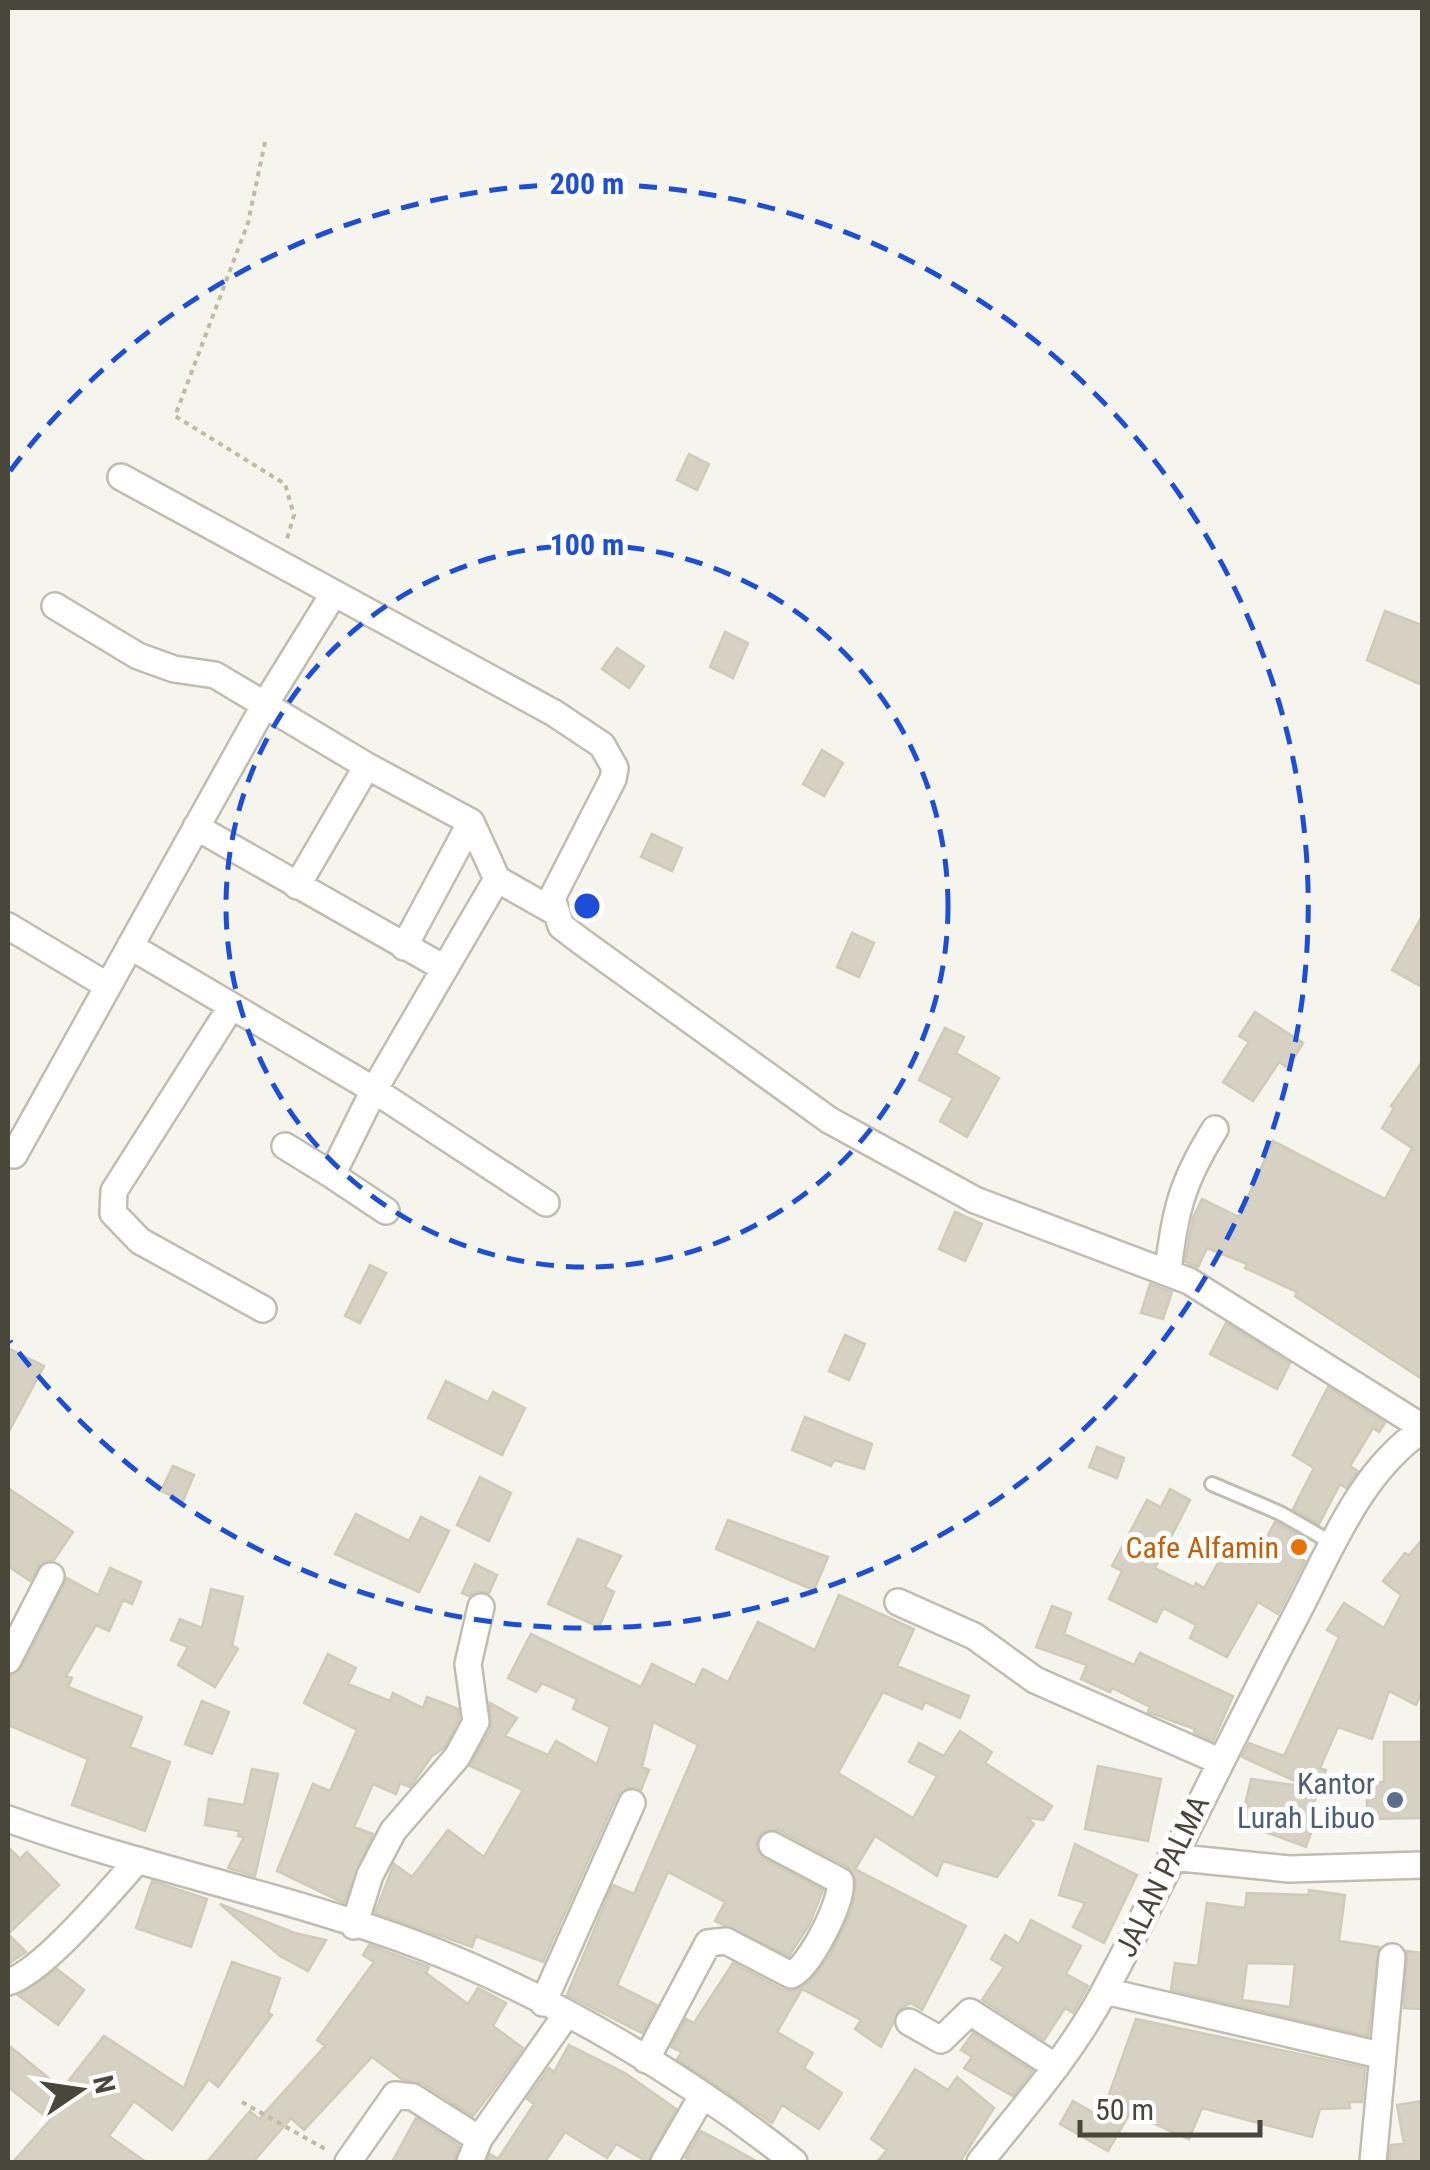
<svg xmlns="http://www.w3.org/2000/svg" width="1430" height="2170" font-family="'Roboto Condensed',sans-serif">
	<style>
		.building { fill: #d6d1c3; stroke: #d0cab7; stroke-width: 2.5; fill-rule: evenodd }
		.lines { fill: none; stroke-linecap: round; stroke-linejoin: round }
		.service-casing { stroke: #c0bdb0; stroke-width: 18 }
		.minor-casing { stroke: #c0bdb0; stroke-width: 30 }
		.path { stroke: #c0bba2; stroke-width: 4; stroke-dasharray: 5 5; stroke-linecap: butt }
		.service { stroke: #fff; stroke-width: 12 }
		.minor { stroke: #fff; stroke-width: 25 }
		.ring { fill: none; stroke: #1d4ed8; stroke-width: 5; stroke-dasharray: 18 12 }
		.food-dot { fill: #e8710a; stroke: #fff; stroke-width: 4 }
		.service-dot { fill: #5c6f8a; stroke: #fff; stroke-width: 4 }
		.labels { text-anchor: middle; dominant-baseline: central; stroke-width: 10; stroke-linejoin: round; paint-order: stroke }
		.food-label { font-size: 30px; fill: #c56008; stroke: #fff; text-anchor: end }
		.service-label { font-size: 30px; fill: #4e5e75; stroke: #fff; text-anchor: end }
		.street-label { font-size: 30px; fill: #49463a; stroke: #fff }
		.centre { fill: #1d4ed8; stroke: #fff; stroke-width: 5 }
		.ring-label { font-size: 30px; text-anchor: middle; font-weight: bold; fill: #1d4ed8; stroke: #fff; stroke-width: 10; stroke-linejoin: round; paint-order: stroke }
	</style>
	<rect width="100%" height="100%" fill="#f5f4ed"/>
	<!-- building -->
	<path class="building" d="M689,454L709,464L697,490L677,480Z
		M1385,611L1422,625V685L1367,660Z
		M725,632L748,643L733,678L710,667Z
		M617,648L644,666L629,688L602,669Z
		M822,750L843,763L824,796L803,784Z
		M652,834L682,848L672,871L641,857Z
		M1422,916V987L1392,970Z
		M852,933L874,943L859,977L837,967Z
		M1255,1012L1303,1043L1288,1068L1279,1062L1253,1101L1223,1082L1249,1042L1239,1036Z
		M945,1028L964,1037L956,1053L999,1078L967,1137L940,1121L953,1098L919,1080Z
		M1422,1062V1379L1295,1296L1297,1292L1245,1268L1247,1264L1207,1248L1198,1267L1185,1262L1193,1218L1202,1199L1239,1217L1273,1141L1385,1199L1412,1148L1382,1128L1394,1108L1391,1106Z
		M955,1212L982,1224L965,1261L939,1249Z
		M370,1265L386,1273L360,1323L345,1316Z
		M1150,1284L1172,1292L1163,1319L1141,1313Z
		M1226,1323L1290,1363L1277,1389L1210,1354Z
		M845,1335L865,1344L849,1380L829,1371Z
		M8,1348L44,1366L8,1433Z
		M446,1381L488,1402L493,1392L525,1408L502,1455L428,1418Z
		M1328,1387L1385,1423L1379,1432L1373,1428L1350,1466L1358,1471L1346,1488L1340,1484L1319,1524L1293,1509L1314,1468L1293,1455Z
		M805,1417L872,1444L864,1469L834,1460L831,1466L792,1450Z
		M1097,1447L1124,1458L1117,1478L1089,1467Z
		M173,1466L194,1475L183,1501L161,1491Z
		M480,1477L511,1493L489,1541L457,1525Z
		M8,1488L73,1532L54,1560L41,1563L30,1581L8,1566Z
		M1170,1489L1190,1500L1155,1568L1194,1587L1196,1583L1204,1588L1226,1549L1252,1564L1275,1522L1309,1541L1300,1559L1305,1561L1278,1614L1258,1602L1227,1657L1190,1638L1196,1625L1163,1608L1156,1622L1109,1599L1122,1571L1112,1566L1147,1500L1161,1507Z
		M356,1514L409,1541L421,1517L449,1531L419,1592L335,1554Z
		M728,1520L828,1557L814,1590L716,1549Z
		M578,1539L621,1556L605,1587L614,1592L599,1627L548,1604Z
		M1422,1540V1691L1416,1705L1389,1691L1372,1739L1338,1727L1320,1768L1326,1770L1310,1813L1317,1816L1306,1847L1241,1823L1251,1779L1308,1787L1242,1757L1249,1743L1284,1756L1339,1637L1327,1630L1344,1603L1384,1628L1401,1595L1383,1581L1405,1553L1409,1555Z
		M475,1564L497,1575L489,1593L477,1591L469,1596L462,1593Z
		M110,1568L141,1582L132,1604L123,1600L109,1631L96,1625L66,1676L72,1678L68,1687L142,1717L130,1747L170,1762L145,1831L72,1805L88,1759L8,1725V1678L22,1667L67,1578L98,1595Z
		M211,1589L243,1597L232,1645L238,1649L215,1687L178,1665L188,1647L171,1640L180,1619L202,1628Z
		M839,1595L914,1629L897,1666L969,1696L960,1718L925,1702L922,1709L883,1692L838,1773L913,1818L937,1776L909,1762L919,1743L944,1756L960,1731L992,1752L985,1763L1052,1806L1043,1820L1026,1817L1034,1824L997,1877L943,1861L937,1876L875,1836L855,1869L966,1926L922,2010L911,2003L900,2009L881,2047L855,2029L861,2020L802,1989L777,2032L813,2053L804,2068L842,2093L819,2129L782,2105L772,2123L677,2059L682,2052L671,2047L686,2019L694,2023L733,1963L784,1990L793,1991L810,1981L830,1955L852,1909L856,1881L848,1867L779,1830L764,1831L758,1837L756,1847L764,1859L823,1890L809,1925L789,1956L715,1921L725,1902L668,1872L617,1985L657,2005L642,2033L567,1995L613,1885L634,1894L698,1745L653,1722L642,1767L649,1770L641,1790L629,1787L617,1796L543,1962L476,1936L472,1947L375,1913L394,1864L412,1877L448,1830L484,1857L523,1790L470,1766L491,1729L490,1703L517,1718L505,1736L548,1755L556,1741L597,1764L610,1727L573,1709L577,1699L542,1683L536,1692L508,1678L531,1634L641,1687L652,1664L695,1685L703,1669L728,1682L758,1622L815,1650Z
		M1052,1606L1071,1613L1064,1634L1134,1665L1140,1653L1233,1696L1213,1741L1194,1732L1195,1729L1148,1712L1150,1707L1112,1688L1110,1692L1081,1679L1087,1665L1036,1647Z
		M328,1654L356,1668L348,1684L390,1701L393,1693L423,1708L427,1697L458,1709L459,1719L444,1748L432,1756L410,1787L400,1783L396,1794L373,1784L354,1827L373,1834L344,1903L277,1871L313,1784L330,1791L357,1730L304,1703Z
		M202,1701L229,1712L212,1754L185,1744Z
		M1384,1742H1422V1818L1367,1819V1782H1384Z
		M1098,1766L1161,1779L1148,1841L1085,1829Z
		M252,1769L278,1774L255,1876L228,1868L244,1837L238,1836L239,1831L205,1825L209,1799L244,1805Z
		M1075,1844L1137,1875L1104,1943L1073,1927L1085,1903L1059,1895Z
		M8,1847L20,1859L27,1852L59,1885L8,1934L26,1952L8,1964Z
		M152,1881L207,1899L191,1947L136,1928Z
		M1309,1890L1345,1895L1339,1941L1379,1947L1368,2036L1171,1990L1175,1963L1198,1966L1207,1903L1245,1908L1247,1893L1309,1895ZM1247,1963L1295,1964L1290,2007L1242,2000Z
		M220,1904L295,1933L326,1940L308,1971L280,1956Z
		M1031,1920L1081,1946L1066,1974L1088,1986L1073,2013L1065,2008L1044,2040L982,2000L1004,1967L991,1959L1005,1935L1019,1944Z
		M369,1945L429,1967L426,1973L468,2004L478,1988L506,2003L493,2026L523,2048L493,2090L473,2116L422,2083L403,2080L372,2057L304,2130L291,2118L253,2162H207L250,2111L259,2119L325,2046L317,2040L374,1962L363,1955Z
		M1407,1951L1422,1953V2009L1404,2008Z
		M232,1962L280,1978L268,2013L272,2015L218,2087L209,2079L172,2130L134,2101L109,2136L146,2162H13L50,2120L8,2087V2045L62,2089L104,2036L184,2088Z
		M57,1969L84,1990L58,2025L18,1995Z
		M1136,2019L1365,2068L1362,2102H1349L1350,2108L1320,2109L1312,2137L1202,2108L1189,2139L1130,2113L1108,2151L1060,2124L1073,2101L1101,2117Z
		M973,2033L1032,2071L1013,2096L964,2068L972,2057L961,2050Z
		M569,2045L625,2073L676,2109L648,2162L616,2144L607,2158L565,2132L545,2162H487L490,2154L498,2159L534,2104L527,2099L549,2068L554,2072Z
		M915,2069L948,2090L957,2077L994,2108L960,2162H877L887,2150L871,2139Z
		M1422,2101V2162H1389L1391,2145L1404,2144L1397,2105Z
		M416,2118L459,2146L454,2162H392Z
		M701,2131L722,2142L758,2162H694L685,2158Z"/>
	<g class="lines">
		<!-- service casing -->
		<g class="service-casing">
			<path id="service" d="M1212,1484L1280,1513L1334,1544"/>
		</g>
		<!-- minor casing -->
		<g class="minor-casing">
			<path id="minor" d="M121,477L554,713L602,745L615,768L613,779L552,898L561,926L582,942L829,1120L975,1200L1189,1281L1422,1427
				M55,606L138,656L174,669L215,675L367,766L471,822L497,879L555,912
				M196,827L444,968
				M297,886L367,766
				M8,926L108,986
				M130,946L374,1090L546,1203
				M404,947L471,822
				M231,1007L114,1191L113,1213L140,1241L263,1309
				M285,1146L332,1175
				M14,1155L264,706L334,593
				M386,1211L332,1175L374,1090L497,879
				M1168,1271C1175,1210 1182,1182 1215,1129
				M898,1602L974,1636L1035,1680L1219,1761
				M8,1660L51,1576
				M8,1819C143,1868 286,1895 421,1946C549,1995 687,2076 794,2162
				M1171,1857L1289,1869L1422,1865
				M354,1926L370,1875L393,1831L457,1757L476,1722L468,1664L481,1607
				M8,1982C43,1972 111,1890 138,1860
				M1105,1991L1380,2055
				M543,2003L632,1803
				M909,2022L941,2040L970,2012L1056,2067
				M646,2060L708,1943L726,1941L791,1975C809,1968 844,1900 840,1881L772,1845
				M348,2162L395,2095L413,2097L479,2139L566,2015
				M470,2162L479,2139
				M664,2162L701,2098
				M980,2162C1024,2107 1072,2053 1105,1990C1170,1869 1228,1744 1292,1623C1328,1556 1358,1473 1422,1430
				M1373,2162L1392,1957"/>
		</g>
		<!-- path -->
		<path class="path" d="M265,142L248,223L175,416L285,484L294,515L287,539
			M242,2102L325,2149"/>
		<!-- service -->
		<use href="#service" class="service"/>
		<!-- minor -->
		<use href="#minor" class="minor"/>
	</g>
	<!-- distance rings -->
	<g class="ring">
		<circle cx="587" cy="906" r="361"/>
		<path d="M10 471A722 722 0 1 1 10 1341"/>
	</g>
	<!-- markers -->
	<circle class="food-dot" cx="1299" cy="1547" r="10"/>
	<circle class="service-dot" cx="1395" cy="1800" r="10"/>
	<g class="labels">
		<!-- food labels -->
		<g class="food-label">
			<text x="1279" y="1547">Cafe Alfamin</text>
		</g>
		<!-- service labels -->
		<g class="service-label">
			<text x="1375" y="1783">Kantor<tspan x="1375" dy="34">Lurah Libuo</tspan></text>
		</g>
		<!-- street labels -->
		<g class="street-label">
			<text transform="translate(1162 1876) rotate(-64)">JALAN PALMA</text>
		</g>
	</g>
	<circle cx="587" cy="906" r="15" class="centre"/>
	<g class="ring-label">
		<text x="587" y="194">200 m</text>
		<text x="587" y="555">100 m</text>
	</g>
	<!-- border -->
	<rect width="1430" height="2170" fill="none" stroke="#49463a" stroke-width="20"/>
	<!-- north arrow -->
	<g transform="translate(80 2090) rotate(77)" stroke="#ffffff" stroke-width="8" paint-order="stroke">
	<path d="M0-8L18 38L0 25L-18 38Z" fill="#49463a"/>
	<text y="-15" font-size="28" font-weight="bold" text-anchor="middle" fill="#49463a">N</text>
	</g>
	<!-- scale -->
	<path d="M1080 2120v15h180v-15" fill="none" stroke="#49463a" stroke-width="5"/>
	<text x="1095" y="2120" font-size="30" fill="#49463a" stroke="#ffffff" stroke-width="8" paint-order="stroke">50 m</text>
</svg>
